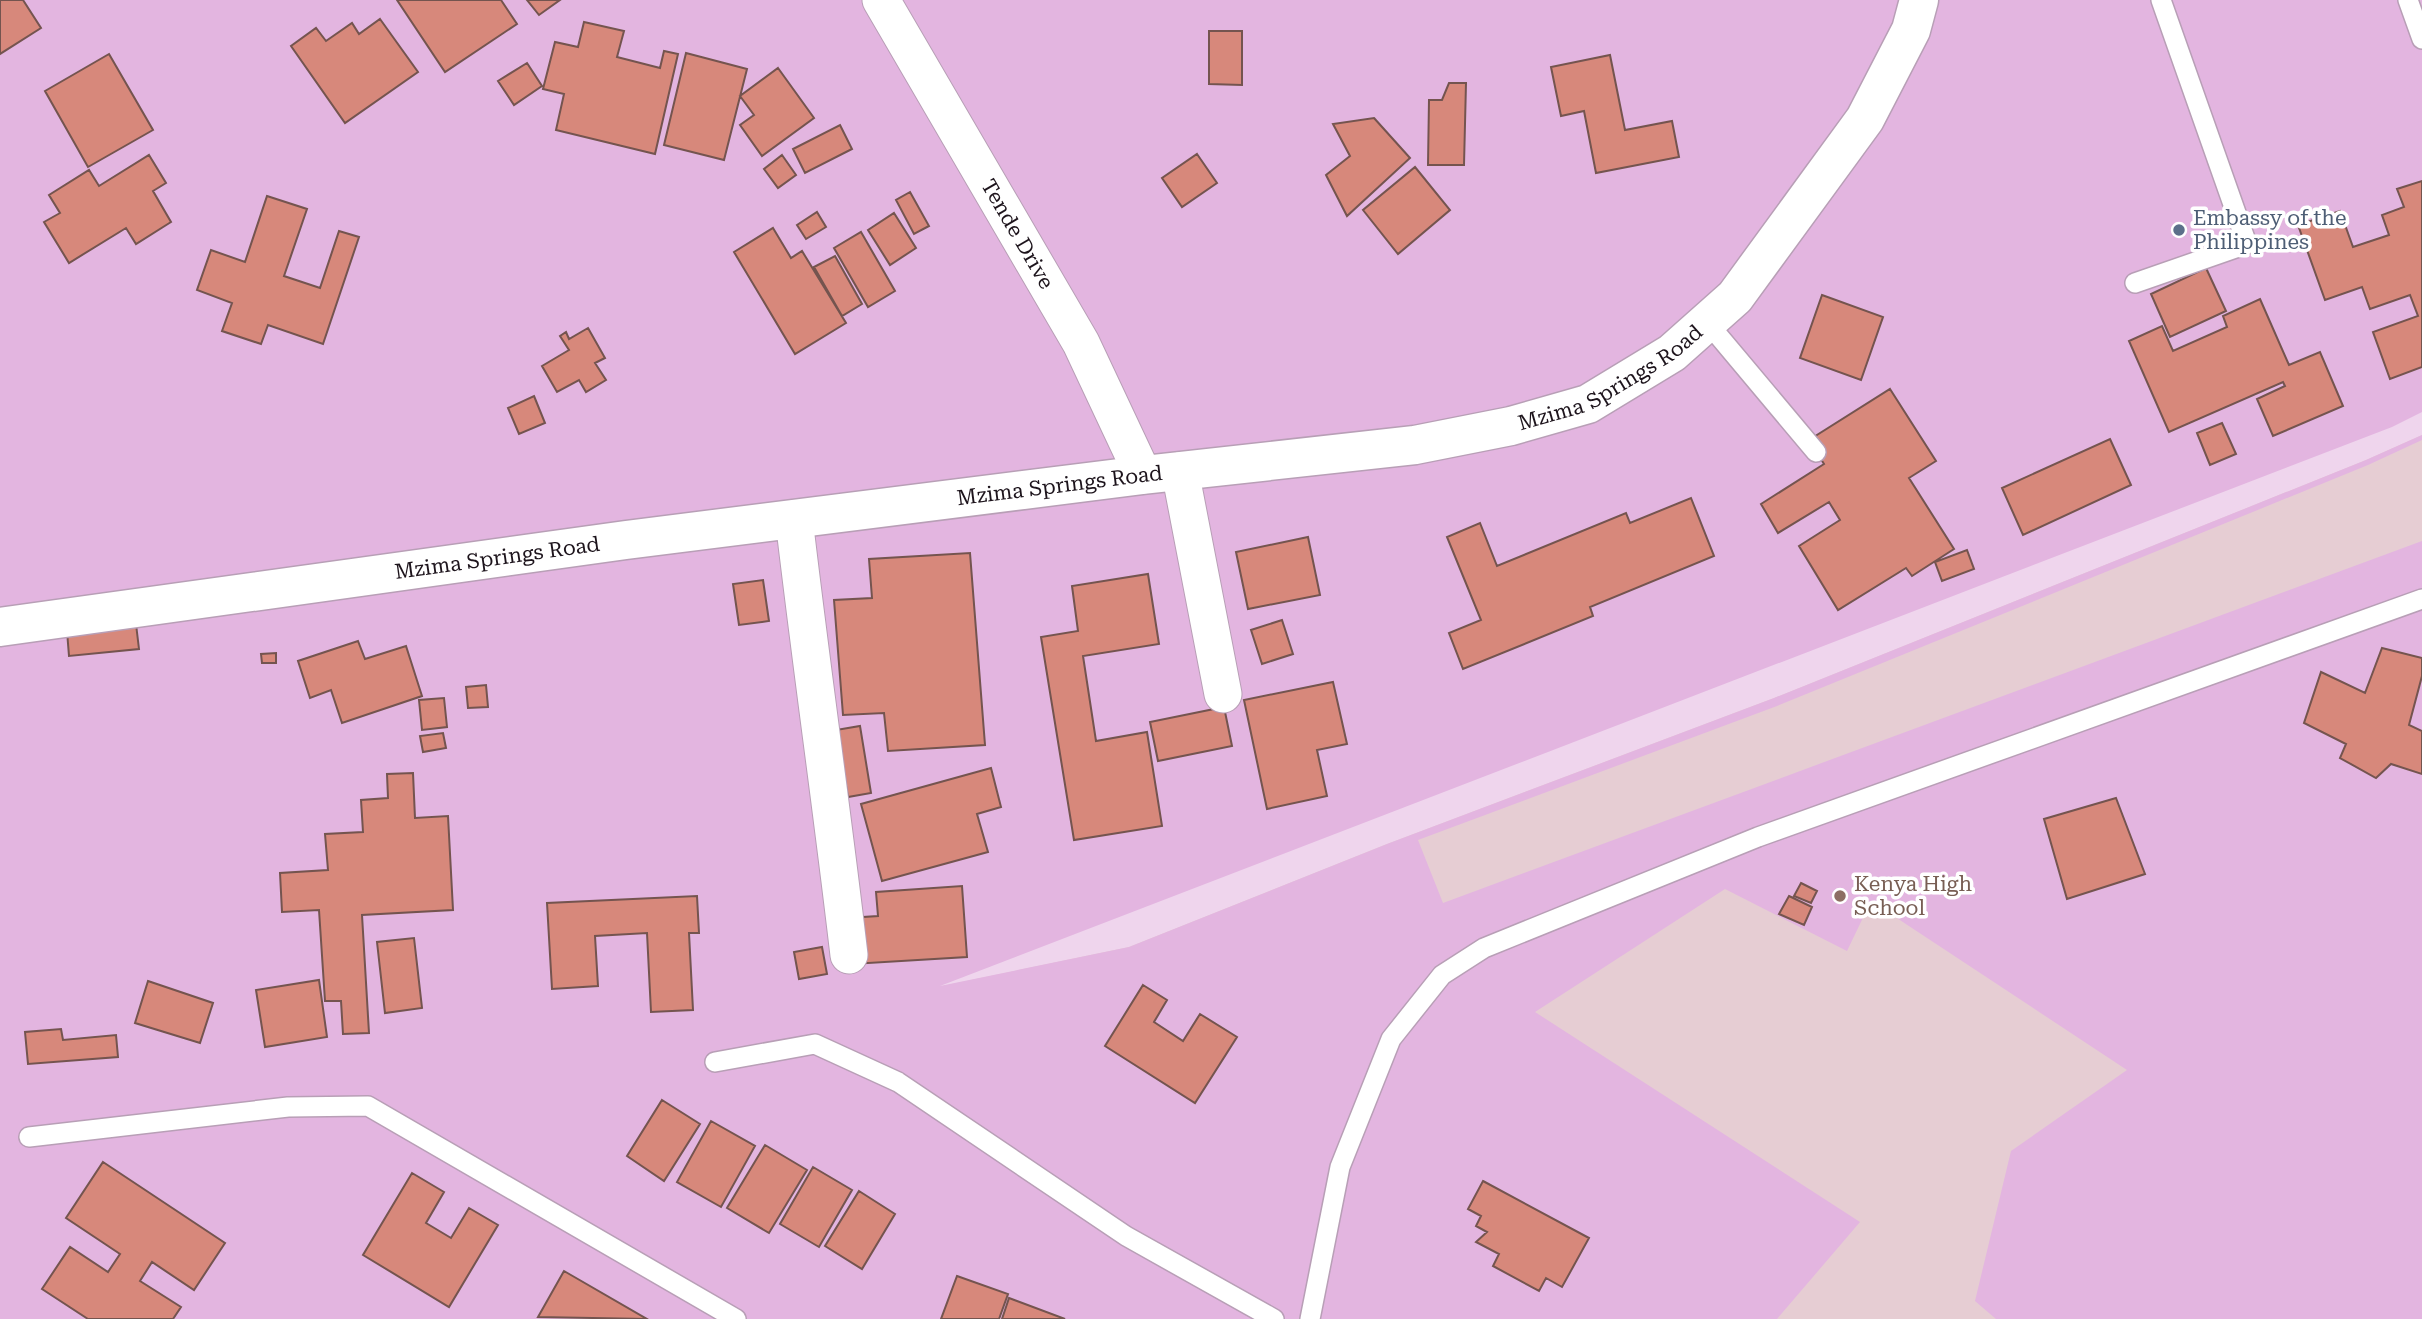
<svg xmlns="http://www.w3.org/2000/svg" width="2422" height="1319" font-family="'Roboto Serif',serif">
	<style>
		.education { fill: #e6cdd3 }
		.green { fill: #e3b5e0 }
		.building { fill: #d7887b; stroke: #74544f; stroke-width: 2 }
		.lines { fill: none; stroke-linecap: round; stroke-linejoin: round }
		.lane-casing { stroke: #b89fb6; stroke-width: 22 }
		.street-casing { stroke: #b89fb6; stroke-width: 39 }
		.secondary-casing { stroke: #b89fb6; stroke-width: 41 }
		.lane { stroke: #fff; stroke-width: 19 }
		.street { stroke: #fff; stroke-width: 37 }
		.secondary { stroke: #fff; stroke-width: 38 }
		.service-dot { fill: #5c6f8a; stroke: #fff; stroke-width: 2.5 }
		.education-dot { fill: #8d6e63; stroke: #fff; stroke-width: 2.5 }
		.labels { text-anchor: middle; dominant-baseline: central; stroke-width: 7; stroke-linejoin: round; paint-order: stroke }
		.service-label { font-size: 21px; fill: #4e5e75; stroke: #fff; text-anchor: start }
		.street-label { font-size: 21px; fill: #1d141c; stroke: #fff }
		.education-label { font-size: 21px; fill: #785e54; stroke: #fff; text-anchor: start }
	</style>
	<rect width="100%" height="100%" fill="#efd5ed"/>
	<!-- education -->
	<path class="education" d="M2422,435V1319H0V1125L851,1005L1129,947L1387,844L1774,698L2366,460Z"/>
	<!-- green -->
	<path class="green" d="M0,0H2422V412L2392,427L940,986L1129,947L1387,844L1774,698L2366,460L2422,435V440L2368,465L1777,706L1418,840L1443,903L2422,541V1319H1996L1975,1301L2011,1151L2127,1070L1871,901L1847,951L1725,889L1535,1012L1860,1222L1777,1319H0Z"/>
	<!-- building -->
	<path class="building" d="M0,0H23L41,28L0,54Z
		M397,0H501L517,24L445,72Z
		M527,0H560L539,15Z
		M380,19L418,72L345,123L291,46L316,28L326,41L352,23L359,34Z
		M584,22L624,31L617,57L660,68L664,51L678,54L655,154L556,130L564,94L543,89L555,42L578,47Z
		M1209,31H1242V85L1209,84Z
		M686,53L747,69L724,160L664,145Z
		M109,54L153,130L88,167L45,91Z
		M1610,55L1625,130L1672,121L1679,157L1596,173L1584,111L1561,116L1551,67Z
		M527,63L542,86L514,105L498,81Z
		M778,68L814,118L762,156L740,125L754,115L740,96Z
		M1449,83H1466L1464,165H1428L1429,100H1442Z
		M1374,118L1410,158L1347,216L1326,175L1350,156L1333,124Z
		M840,125L852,149L805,173L793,149Z
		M1197,154L1217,183L1182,207L1162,178Z
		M149,155L166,183L153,191L171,222L136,244L126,228L69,263L44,222L60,213L49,195L89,170L99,186Z
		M782,155L796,175L778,188L764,169Z
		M1415,167L1450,210L1398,254L1363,210Z
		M2422,181V367L2390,379L2373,332L2418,316L2410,295L2370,309L2362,287L2325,300L2298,225L2340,211L2353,247L2389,235L2382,215L2404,207L2397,189Z
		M910,192L929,226L914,234L896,200Z
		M267,196L307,209L284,276L320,288L339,231L359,237L323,344L268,325L261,344L222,331L232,303L197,290L211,250L245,262Z
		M817,212L826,227L806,239L797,225Z
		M894,213L916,248L890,265L868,230Z
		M773,228L791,258L802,251L846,323L795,354L734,252Z
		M861,232L895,291L868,307L834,248Z
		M835,256L862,304L842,316L814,267Z
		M2206,268L2226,311L2170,337L2151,294Z
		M1822,295L1883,317L1861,380L1800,358Z
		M2260,299L2289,365L2320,352L2343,406L2273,436L2257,399L2285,386L2283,382L2169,432L2129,341L2162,326L2173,351L2227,327L2223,316Z
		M588,328L605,358L595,363L606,380L586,392L579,380L557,392L542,366L569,350L560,336L566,332L569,339Z
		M1890,389L1936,461L1909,478L1954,549L1912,576L1906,568L1838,610L1799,546L1840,520L1829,502L1778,533L1761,504L1824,464L1809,440Z
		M534,396L545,423L519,434L508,408Z
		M2222,423L2236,454L2210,465L2197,433Z
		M2110,439L2131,485L2023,535L2002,488Z
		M1691,498L1714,556L1590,607L1593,616L1463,669L1449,633L1481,620L1447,537L1480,523L1497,566L1626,513L1630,523Z
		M1308,537L1320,595L1248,609L1236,552Z
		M1967,550L1974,569L1942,581L1935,562Z
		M970,553L985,745L888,751L884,713L843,715L834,600L872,598L869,559Z
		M1148,574L1159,644L1083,656L1096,741L1147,732L1162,826L1074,840L1041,637L1078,631L1072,586Z
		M763,580L769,621L739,625L733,584Z
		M1282,620L1293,654L1262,664L1251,630Z
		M136,624L139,649L69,656L67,631Z
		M358,641L365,659L406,646L422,696L342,723L331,690L310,698L298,661Z
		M2382,648L2422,658V676L2409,725L2422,731V774L2391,764L2376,778L2340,758L2346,744L2304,723L2321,672L2365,693Z
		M276,653V663H262L261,654Z
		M1333,682L1347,744L1317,750L1327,796L1267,809L1244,700Z
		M486,685L488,707L468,708L466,687Z
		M444,698L447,727L422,730L419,700Z
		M1224,707L1232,746L1158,761L1150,722Z
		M860,726L871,793L848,797L836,730Z
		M443,733L446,748L423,752L420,736Z
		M991,768L1001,807L977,814L988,852L882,881L861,804Z
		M413,773L415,818L448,816L453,910L362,915L369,1033L343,1034L341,1001H325L319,910L282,912L280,873L328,870L325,834L363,832L361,800L388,798L387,774Z
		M2116,798L2145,874L2067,899L2044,819Z
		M1801,883L1817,891L1811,903L1794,896Z
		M962,886L967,957L852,964L848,918L878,916L876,892Z
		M697,896L699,933H689L693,1010L651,1012L647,933L595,936L598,986L552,989L547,903Z
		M1789,896L1812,907L1804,925L1779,914Z
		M414,938L422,1008L385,1013L377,942Z
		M822,947L827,974L799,979L794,952Z
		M319,980L327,1037L265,1047L256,990Z
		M148,981L213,1003L200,1043L135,1023Z
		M1143,985L1167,1000L1154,1022L1183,1041L1200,1014L1237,1037L1195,1103L1105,1046Z
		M61,1029L63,1040L116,1035L118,1057L28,1064L25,1032Z
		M662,1100L700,1124L664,1181L627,1156Z
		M711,1121L755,1146L721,1207L677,1182Z
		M765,1145L807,1170L769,1233L727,1208Z
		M103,1162L225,1243L194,1290L152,1262L140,1281L181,1307L173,1319H88L42,1289L70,1247L108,1272L120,1254L66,1218Z
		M813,1167L852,1190L819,1247L780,1224Z
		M412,1173L444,1192L426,1223L451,1238L469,1208L498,1225L449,1307L363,1255Z
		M1483,1181L1589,1238L1562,1287L1546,1278L1539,1291L1493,1266L1499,1254L1476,1242L1487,1232L1476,1226L1481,1216L1468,1209Z
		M859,1191L895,1214L862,1269L825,1246Z
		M564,1271L647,1319L538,1317Z
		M957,1276L1008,1294L999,1319H941Z
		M1009,1298L1065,1319H1002Z"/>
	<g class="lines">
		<!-- lane casing -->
		<g class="lane-casing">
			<path id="lane" d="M2408,0L2422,39
				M2135,283L2247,244L2161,0
				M1707,322L1816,452
				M715,1062L815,1044L898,1082L1126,1236L1274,1319
				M29,1137L288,1107L368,1106L736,1319
				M1310,1319L1340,1167L1391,1039L1442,975L1484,948L1758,837L2422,599"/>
		</g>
		<!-- street casing -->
		<g class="street-casing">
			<g id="street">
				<path id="s1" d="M881,0L1081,343L1143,475"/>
				<path d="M1180,471L1223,694"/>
				<path d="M794,519C811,665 832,809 849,955"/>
			</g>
		</g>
		<!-- secondary casing -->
		<g class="secondary-casing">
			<g id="secondary">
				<path id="s2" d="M0,627L626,540L1143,475L1415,445L1511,426L1588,404L1672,353L1735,297L1865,119L1911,30L1919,0"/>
			</g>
		</g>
		<!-- lane -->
		<use href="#lane" class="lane"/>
		<!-- street -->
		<use href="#street" class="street"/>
		<!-- secondary -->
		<use href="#secondary" class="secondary"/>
	</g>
	<!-- markers -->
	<circle class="service-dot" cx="2179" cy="230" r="7"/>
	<circle class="education-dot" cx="1840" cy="896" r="7"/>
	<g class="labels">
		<!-- service labels -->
		<g class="service-label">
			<text x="2193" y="218">Embassy of the<tspan x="2193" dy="24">Philippines</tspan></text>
		</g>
		<!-- street labels -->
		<g class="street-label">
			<text stroke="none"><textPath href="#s1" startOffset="271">Tende Drive</textPath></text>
			<text stroke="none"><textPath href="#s2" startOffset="1636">Mzima Springs Road</textPath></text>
			<text stroke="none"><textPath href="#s2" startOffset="1069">Mzima Springs Road</textPath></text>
			<text stroke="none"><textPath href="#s2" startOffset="502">Mzima Springs Road</textPath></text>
		</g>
		<!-- education labels -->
		<g class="education-label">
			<text x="1854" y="884">Kenya High<tspan x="1854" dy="24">School</tspan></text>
		</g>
	</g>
</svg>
